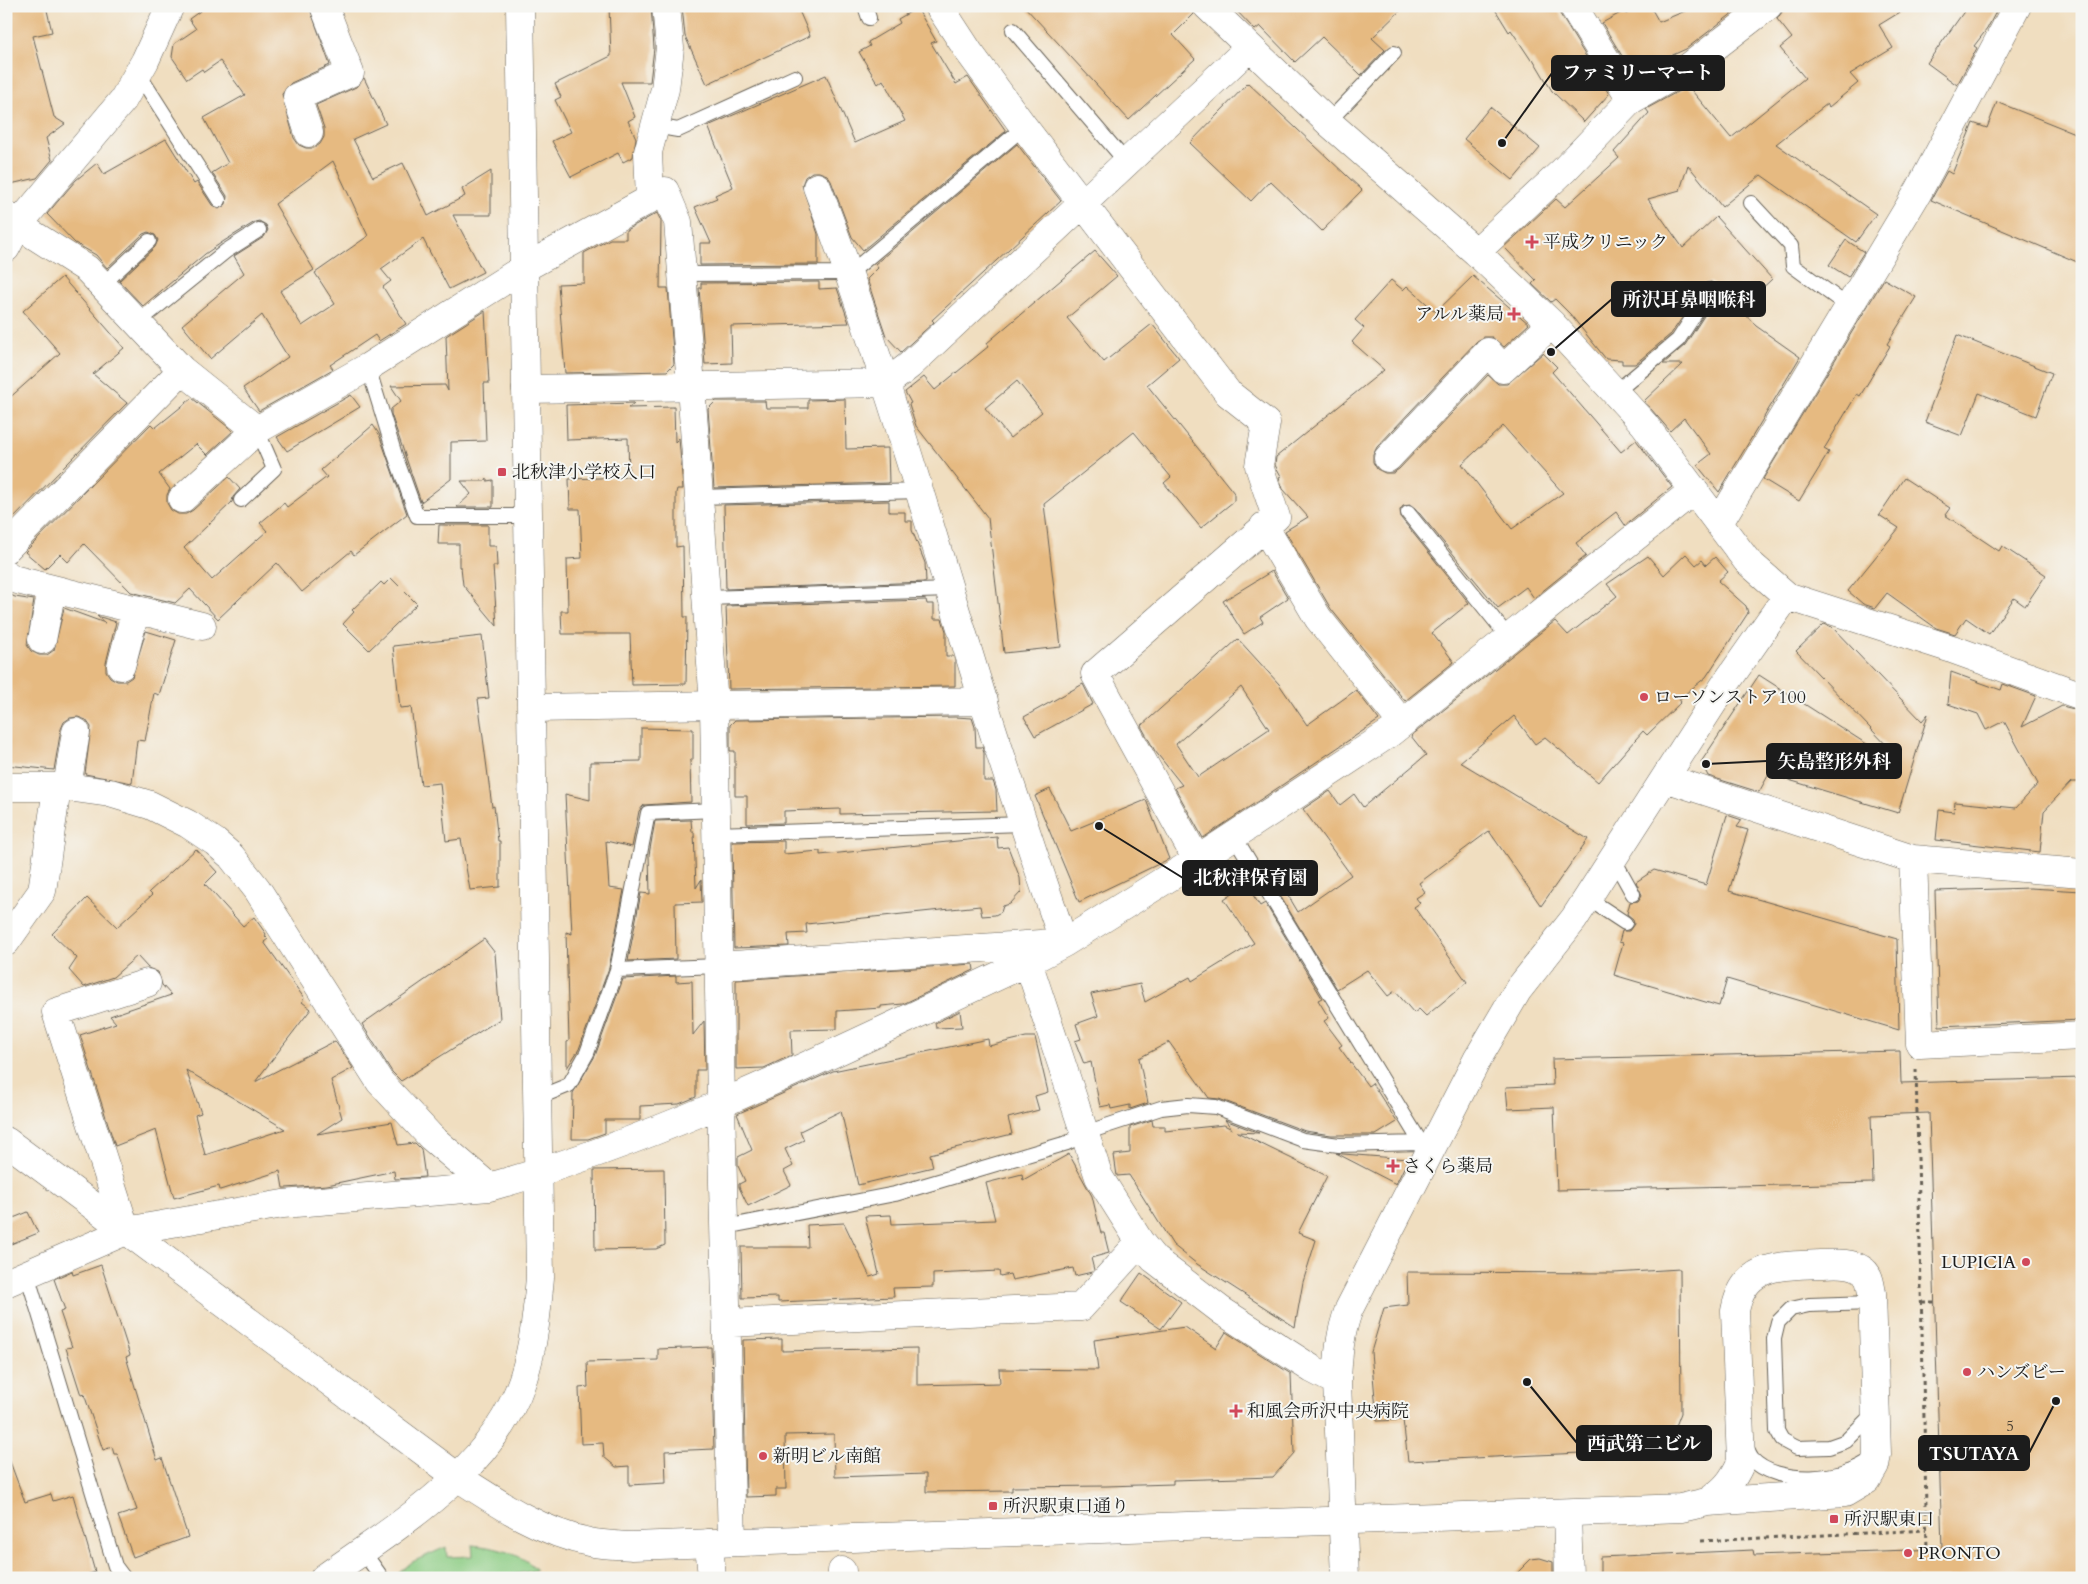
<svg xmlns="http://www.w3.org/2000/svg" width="2088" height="1584" font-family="Cardo,'Noto Serif JP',serif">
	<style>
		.green { fill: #8ccc83; stroke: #547450 }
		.building { fill: #e6ba81; fill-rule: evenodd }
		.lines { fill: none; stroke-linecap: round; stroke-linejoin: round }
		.service-casing { stroke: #666055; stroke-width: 16 }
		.minor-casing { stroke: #666055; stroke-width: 29 }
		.tertiary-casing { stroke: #666055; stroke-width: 29 }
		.path { stroke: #666055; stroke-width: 3; stroke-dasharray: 4 4; stroke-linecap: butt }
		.service { stroke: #fff; stroke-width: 14 }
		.minor { stroke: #fff; stroke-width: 28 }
		.tertiary { stroke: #fff; stroke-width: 28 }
		.poi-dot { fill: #d1495b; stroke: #f6f6f2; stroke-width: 2 }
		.labels { text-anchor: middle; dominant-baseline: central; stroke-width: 4; stroke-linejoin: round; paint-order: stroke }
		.number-label { font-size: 15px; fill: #4e4435 }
		.poi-label { font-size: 18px; fill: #1c1c1c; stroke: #f6f6f2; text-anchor: start }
		.leader { fill: none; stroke: #1c1c1c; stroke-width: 2 }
		.callout-dot { fill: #1c1c1c; stroke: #f6f6f2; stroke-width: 2 }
		.callout { fill: #1c1c1c; stroke: #1c1c1c; stroke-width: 2 }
		.callout-label { font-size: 19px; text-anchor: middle; font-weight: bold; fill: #fff }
	</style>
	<rect width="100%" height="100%" fill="#f6f6f2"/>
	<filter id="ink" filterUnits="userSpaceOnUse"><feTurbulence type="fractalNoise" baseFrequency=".02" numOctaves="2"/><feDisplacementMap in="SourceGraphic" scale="10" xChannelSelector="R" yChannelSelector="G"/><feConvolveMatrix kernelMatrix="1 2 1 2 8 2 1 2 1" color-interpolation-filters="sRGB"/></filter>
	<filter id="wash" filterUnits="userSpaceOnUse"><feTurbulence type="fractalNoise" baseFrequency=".0096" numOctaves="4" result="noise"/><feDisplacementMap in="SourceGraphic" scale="20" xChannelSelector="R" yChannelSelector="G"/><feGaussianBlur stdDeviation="1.12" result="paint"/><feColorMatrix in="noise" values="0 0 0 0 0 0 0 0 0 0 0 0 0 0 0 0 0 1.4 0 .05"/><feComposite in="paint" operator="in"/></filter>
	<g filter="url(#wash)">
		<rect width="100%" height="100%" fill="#f0dec0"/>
		<!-- green -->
		<path class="green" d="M472,1545C494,1547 522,1553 537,1570L506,1576L393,1578L412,1562L446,1547L447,1557L473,1556Z"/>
		<g id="blocks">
			<!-- building -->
			<path class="building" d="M6,6H46L52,32L33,36L54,117L65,124L46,138L52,160L37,178L6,185Z
				M207,6H309L330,65L291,83L282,94L294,138L299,145L306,148H314L320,144L324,137V128L316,105L356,87L364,78L386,124L353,139L373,177L403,163L428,216L465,196L462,189L491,171V215H453L483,272L449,289L423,239L381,269L391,281L383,287L406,324L379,341L375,335L330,365L333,369L259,411L243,388L288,357L262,315L210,359L182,325L244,273L234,256L264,237L268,230L266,225L259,221L255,222L224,241L205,254L143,306L119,281L155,247L158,240L155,235L148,232L143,234L107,268L96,255L75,243L47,214L76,180L97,163L104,174L166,139L194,184L197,182L212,205L219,209L226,204L227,196L212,173L228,163L204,118L245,95L220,61L204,72L202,69L187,79L172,57L174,44L196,29L189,19ZM333,161L368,236L315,273L335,304L302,326L280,291L314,270L275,204Z
				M609,6H651L654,48L650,82H621L635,117L628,121L636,138L633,157L623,162L618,153L571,177L552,141L571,132L555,100L561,97L555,84L611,56Z
				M682,6H797L810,36L707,84L685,36Z
				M1024,6H1192L1194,14L1173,35L1195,59L1129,120Z
				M1232,6H1405L1372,38L1385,50L1361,75L1322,37L1295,62L1260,26L1255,30Z
				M1493,6H1557L1560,14L1609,94L1584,122L1552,91L1533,59L1531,60L1511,30L1509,32Z
				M1639,6H1650L1659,22L1697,6H1742L1686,49L1666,58L1668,61L1636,79L1602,23L1624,11L1626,14Z
				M1783,6H1910L1879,25L1893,48L1850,74L1858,83L1829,107L1827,104L1776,144L1876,214L1856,242L1761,175L1722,207L1688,165L1680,190L1648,199L1683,248L1716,217L1772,279L1740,309L1756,326L1800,357L1719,492L1697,465L1711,454L1684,418L1670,431L1644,401L1683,364H1663L1685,345L1717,296L1718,287L1711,282L1706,283L1671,334L1635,364H1622V360L1606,359L1570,314L1555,299L1551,302L1532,284L1536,280L1504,247L1556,199L1565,207L1619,158L1614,152L1649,113L1646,109L1688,86L1731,138L1805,78L1780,48L1792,38L1777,19L1782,12Z
				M1968,6H1999L1987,29L1974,46L1977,48L1957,85L1927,63Z
				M917,8L936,41L931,43L956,84L968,77L1006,131L863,250L852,237L831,181L827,175L819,172H812L805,177L802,185L818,234V264L700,265V243H711L695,207L717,198L715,195L733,187L708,126L826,75L855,143L905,121L883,80L878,84L859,52L870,46L868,42L900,23L898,19Z
				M1248,83L1362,190L1322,231L1270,181L1251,201L1190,143Z
				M1997,102L2082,136V264L1931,200L1947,171L1952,174L1973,123L1987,128Z
				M1490,107L1540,148L1513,180L1464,139Z
				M1017,144L1061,201L932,320L934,322L901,352L886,336L867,279L878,268L875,264Z
				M657,213L661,221L660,288H668L674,364L667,371L565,373L558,284L584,283V253L610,239H626V230Z
				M1846,240L1864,252L1848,277L1829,265Z
				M1095,251L1117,276L1067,318L1104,362L1152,324L1179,358L1147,385L1234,493V501L1201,528L1164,483L1171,477L1134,432L1044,504L1061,647L1004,653L988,518L916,426L909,404L911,403L905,392L924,377L935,390L989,346L987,343ZM1017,381L1042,412L1010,438L985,408Z
				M1473,276L1529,324L1504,347L1492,337H1484L1477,341L1377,447L1373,455V462L1377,469L1385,473H1393L1399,469L1488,375L1498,384H1507L1543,353L1557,367L1552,372L1621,452L1636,440L1672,487L1625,525L1616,512L1576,543L1586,556L1534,598L1526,587L1498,608L1415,508L1411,505L1403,506L1400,510L1401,518L1469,603L1432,633L1454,662L1405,701L1331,609L1285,531L1308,517L1283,489L1279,477L1281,476L1275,465L1276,457L1384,370L1352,342L1364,328L1355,320L1391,280L1403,290L1407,286L1436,312ZM1503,426L1563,493L1512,529L1462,464Z
				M62,277L124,348L93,374L127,403L6,526V401L60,353L23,311Z
				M1884,279L1916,297L1887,344L1890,346L1860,396L1857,394L1824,449L1829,452L1799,501L1763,479Z
				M819,282V289L837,288L849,323L731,326L732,363L705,364L699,288H701V283Z
				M485,311L489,383H484L486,441L451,442V479L421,502L391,414V409L401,401L391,386L445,385L448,391L446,336Z
				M1957,335L2052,373L2036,416L1979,393L1962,436L1925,422Z
				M351,395L360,407L287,451L277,437Z
				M192,398L233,431L207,455L196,444L159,474L170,489L167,495V503L171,510L178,514H186L193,510L229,477L240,489L233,497L232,502L184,548L212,580L267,531L260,523L284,503L287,507L327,477L321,470L373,425L379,434L407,514L354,555L351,551L302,592L277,563L218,619L190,589L175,603L131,592L84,544L68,562L60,554L45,569L25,552L151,424L155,428Z
				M845,399L846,449L888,448L889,483L714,488L708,409L716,401H765L766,408H808V400Z
				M634,403L628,408L674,407L675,442L679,438L683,489H677L676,493V547L683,546L684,617H687L686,684L632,685L630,634H562L561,611H568L567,559L582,558L580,509H570L569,479L629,477L628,438L567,440L566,405Z
				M487,478V481L493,480V507H457L471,494L461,481H485Z
				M1904,478L1950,508L1945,515L1999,551L2002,546L2046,575L2025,606L2014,598L1989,634L1966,618L1955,634L1936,628L1887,593L1875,608L1863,604L1848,591L1899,528L1879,515Z
				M889,501V512H905V521H912V530L925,563L926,582L726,589L724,505Z
				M439,525H488V546H496L497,566H493L497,626L463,585L461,567H459V544H438Z
				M1686,554L1696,565L1702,560L1706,565L1715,557L1728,572L1718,581L1746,606L1748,613L1706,677L1679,699L1681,702L1647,735L1643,731L1598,782L1545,737L1535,744L1514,716L1460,762L1588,839L1541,906L1489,831L1419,883L1425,892L1416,898L1420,903L1414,907L1467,982L1426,1016L1419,1009L1414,1013L1395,991L1388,996L1367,970L1337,989L1279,894L1285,890L1298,912L1351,875L1303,809L1330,791L1340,805L1354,794L1363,807L1426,755L1411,736L1555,621L1568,635L1617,596L1607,584L1648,556L1664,575Z
				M1272,571L1288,598L1260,617L1263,622L1244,634L1223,601Z
				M391,578L417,604L369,650L343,624L354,612L352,610L381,582L384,585Z
				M6,593L15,597L34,600L27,645L31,651L39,655H47L54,650L64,608L105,623L97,616L116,622L106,663V671L110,677L117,681H126L132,677L146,631L176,640L159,695L154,693L145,741L137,740L132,783L85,774L91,727L86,720L78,717L70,718L64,722L61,729L54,770L6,765Z
				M926,600L927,604H934V619H942L946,631V656H953L955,660V686L729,689L726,606Z
				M1824,624L1832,627L1922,721L1928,714L1898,813L1769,774L1759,792L1708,776L1701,762L1759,675L1890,759L1895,754L1796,651Z
				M482,636L489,698L478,699L492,807L494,806L498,841H500V887L470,890L461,839L446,841L440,783L421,785L411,707L400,708L393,646Z
				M1238,639L1279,684L1307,725L1356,690L1379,720L1203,838L1175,788L1182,785L1155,751L1141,726ZM1241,687L1269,729L1198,777L1176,744Z
				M1951,672L2001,690L2003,684L2036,696L2022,727L2062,706L2082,711V782H2071L2044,811L2040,852L1936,840L1939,810L1954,812L1955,802L2016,808L2038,784L2004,721L1986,730L1978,714L1948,704Z
				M1083,684L1093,704L1035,736L1024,717Z
				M955,717L972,718L975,727L976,747H982L984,753V781H993L996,790L997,811L840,814V809L784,811V823L747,824V796H735V751H730V725L735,720Z
				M641,728L693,729V760H690L691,802L644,805L639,811L632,847L606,841L609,888L624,890L609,968L579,1049L567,1068V1042L569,1041L566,932L572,934L565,794L590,800V762L641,761Z
				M1050,789L1071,831L1146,800L1169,859L1079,902L1035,796Z
				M1727,815L1742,820L1737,827L1748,830L1729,891L1897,939L1899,1030L1727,979L1719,1006L1614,975L1623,943L1619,942L1622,931H1629L1634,924L1633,919L1627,914L1630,902L1638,901L1642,895L1636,882L1654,870L1706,885Z
				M691,820L692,832H694L696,888L701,880L702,902L675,903L676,959L628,961L641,893L650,894L649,855L655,821Z
				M997,837L998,848L1008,847L1020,878L1021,892L1010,904L1003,906L1001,912L995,915L982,916L980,906L806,924L807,933L788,934L789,946L734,948L732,842L784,841V854L820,851V855Z
				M196,849L217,872L205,884L243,926L254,917L266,934L265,936L268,939L264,942L304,998L302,1002L311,1009L255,1082L335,1041L353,1068L331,1080L342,1118L317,1134L392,1122L398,1145L415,1143L421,1149L425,1177L395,1179L394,1171L327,1185L286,1188H283L280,1171L220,1190L219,1186L174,1198L156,1130L115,1146L80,1035L116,1023L110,1016L171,995L162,985L158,972L148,968L137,956L113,977L84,987L69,970L77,958L52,934L87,898L117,927L152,895L149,892ZM186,1070L240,1102L285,1129L205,1155L195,1115L201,1113Z
				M1246,884L1260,906L1265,903L1322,998L1318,1000L1329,1018L1324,1021L1342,1045L1339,1047L1368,1086L1372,1083L1397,1122L1376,1135H1331L1305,1131L1219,1099L1209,1098L1169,1042L1139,1058L1148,1103L1130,1109V1105L1111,1109L1110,1105L1100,1107L1091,1062L1084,1064L1075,1041L1081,1039L1076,1024L1098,1016L1091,994L1140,984L1145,1002L1190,977L1192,981L1254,943L1224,899Z
				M2030,888L2082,891V1020L1939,1026L1935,891Z
				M484,939L495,953L500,1019L401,1081L392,1072L362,1024Z
				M973,964L974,970L903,1004L881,1006V1008L837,1011V1029L791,1030L792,1055L764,1068L736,1069V980Z
				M676,976V982L692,981L693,1035L704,1021L705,1070H696V1097L679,1104L640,1106V1120H605V1133L588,1139H572L573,1093L595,1056L623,979Z
				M960,1011L962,1027L936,1028L935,1023Z
				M1026,1037H1035L1048,1092L1035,1096L1039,1110L1008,1118L1012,1134L930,1154L933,1167L858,1185L841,1111L800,1131L804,1140L785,1149L793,1166L784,1171L791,1185L748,1206L739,1187V1184L745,1181L738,1166V1157L752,1150L737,1114L833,1071L988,1039L989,1046Z
				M1900,1051L1901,1083L2082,1078V1578H1600V1557L1753,1550L1754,1555L1942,1549L1929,1113L1871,1115L1873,1183L1557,1190L1554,1107L1508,1109L1506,1087L1553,1085L1552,1059Z
				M1152,1120L1153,1126H1165V1131L1224,1125L1232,1129L1225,1120L1259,1133L1237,1132L1327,1176L1298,1233L1316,1240L1303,1282L1295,1327L1197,1264L1173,1245L1129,1175L1117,1176L1114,1155L1130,1153V1127Z
				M1336,1153L1343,1154L1408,1159L1396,1184Z
				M1069,1154L1092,1196L1101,1233H1104L1109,1253L1091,1258L1094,1270L1092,1272L1075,1276L1073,1268L1012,1280L1010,1274L1000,1276L999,1271L933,1274V1287L893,1288L894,1297L778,1302V1297L742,1298L741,1247H808L807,1225L844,1223L870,1277L879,1274L865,1216L891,1215L892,1224L995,1220L986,1183L1022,1174L1023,1180Z
				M664,1169L665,1245L656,1249L595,1250L594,1170Z
				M28,1212L38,1233L6,1246V1221Z
				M101,1265L130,1355L126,1357L157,1460L162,1458L188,1537L133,1557L118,1516L137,1510L117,1454H114L112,1447L103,1450L84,1394L81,1395L66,1348L72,1347L60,1312L65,1310L54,1279L72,1271L73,1275Z
				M1680,1269L1681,1413L1667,1449L1408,1461L1403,1420L1377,1421L1371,1352L1384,1308L1408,1305L1407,1272L1614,1273Z
				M1141,1273L1181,1302L1161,1329L1121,1302Z
				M1185,1327L1216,1348L1226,1332L1291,1374L1294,1453L1273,1477L1173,1480V1484L1106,1486L1012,1487V1491L926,1492V1474L835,1477L834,1434L785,1435L786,1489H776V1496L746,1497L743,1340L782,1339V1351L917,1348V1385L1000,1383L999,1369L1098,1370L1094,1340Z
				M711,1347L714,1449L665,1451L666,1483L629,1485V1466L616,1467L604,1457L603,1443L581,1444L579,1388L588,1387L587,1362L658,1360V1349Z
				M6,1459H9L25,1502L51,1494L53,1501L73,1495L95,1572L77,1578H6Z
				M1540,1558L1553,1562V1578H1512L1531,1559Z"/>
		</g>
	</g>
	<g filter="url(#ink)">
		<use href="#blocks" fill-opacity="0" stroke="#666055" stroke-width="1"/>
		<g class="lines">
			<!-- service casing -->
			<g class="service-casing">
				<path id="service" d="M868,6L866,9L869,18
					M1013,30L1127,163
					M138,73L219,200
					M1328,122L1394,53
					M655,126L678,130L795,77
					M1751,203L1791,246L1793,266L1849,307
					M682,274L850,273L1024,127
					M102,285L149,241
					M137,323L226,251L259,230
					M368,367L395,455L417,516H528
					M1616,392L1678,340L1710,291
					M699,497L920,491
					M241,500L274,469L257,430
					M1408,513L1509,638
					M706,598L950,590
					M715,834L1024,824
					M1234,836L1421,1143
					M1613,858L1633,894
					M1587,898L1625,923
					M617,970L718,966
					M537,1098L569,1085L587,1053L617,970L648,813L715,810
					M725,1227L895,1194L1067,1143L1097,1129L1161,1108L1188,1105L1216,1107L1303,1140L1339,1145L1421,1143L1433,1146
					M27,1274L115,1566L124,1578
					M1872,1303L1809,1305L1791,1309L1778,1322L1774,1339L1777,1431L1782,1440L1797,1448L1829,1447L1846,1441L1874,1413
					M1745,1445C1747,1449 1749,1455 1752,1459C1776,1486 1846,1481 1871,1459
					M362,1550L382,1578"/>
			</g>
			<!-- minor casing -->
			<g class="minor-casing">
				<path id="minor" d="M939,6L969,52L1024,127L1228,393L1266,423L1259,466L1276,517L1095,674L1197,860
					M1207,6L1328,122L1476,252L1552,324L1644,424L1747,561L1787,596
					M1573,6L1631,100
					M309,133L297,97L350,73L324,6
					M817,187C881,355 930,528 983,700C1009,781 1036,862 1064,943
					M650,199L648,152L665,89L670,48L666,6
					M6,215L18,225L87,269L182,370L257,430L368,367L524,268L665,191L678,222L691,386
					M6,248L18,225L123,100L145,61L170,6
					M1476,252L1564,170L1631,100L1686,69L1768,6
					M526,389L887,383L910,365L1249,48
					M1388,458L1488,352L1503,369L1552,324
					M182,499L257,430
					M1719,523L1918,192L2017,6
					M1264,526L1318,618L1402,723
					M6,549L182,370
					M6,574L13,579L202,626
					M42,640L52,589
					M121,666L136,609
					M532,708L984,701
					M1665,778L1913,859L2082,873
					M6,787H67L110,793L150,805L188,824L215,842L231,856L257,889L380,1082L431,1137L489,1187C674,1136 853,1043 1028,962L1064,943L1197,860L1390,733L1694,490
					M67,787L76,732
					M1913,859L1920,1044L2082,1036
					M6,942L42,891L57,788
					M1028,962L1099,1177L1140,1242L1154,1259L1222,1311L1312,1369L1337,1382
					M718,966L1055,943
					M721,1104L732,1542
					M126,1231L56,1012L147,983
					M6,1283L126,1231L283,1204L489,1187
					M727,1323L1081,1307L1140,1242
					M1567,1513L1569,1578
					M709,1543L712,1578
					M842,1571V1578
					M1345,1578L1337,1382C1338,1356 1340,1333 1349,1309L1478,1058L1518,990L1574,919L1724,686L1787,596L1952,649L2082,696"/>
			</g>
			<!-- tertiary casing -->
			<g class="tertiary-casing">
				<path id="tertiary" d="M691,386L714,705L721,1104
					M6,1141L459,1478C499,1504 541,1532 589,1542C603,1545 618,1545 632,1546L1630,1510L1681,1508L1707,1502L1845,1493L1867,1480L1875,1466L1877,1454L1872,1293C1870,1284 1870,1274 1861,1269C1849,1261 1833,1264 1820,1264C1780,1266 1744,1263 1735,1311L1741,1462C1733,1481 1724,1491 1707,1502
					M324,1578C398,1525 493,1470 523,1379C534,1345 537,1312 540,1277L520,6"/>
			</g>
			<!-- path -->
			<path class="path" d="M1916,1069L1927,1550
				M1922,1302H1934
				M1701,1541L1927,1530"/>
			<!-- service -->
			<use href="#service" class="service"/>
			<!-- minor -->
			<use href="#minor" class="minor"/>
			<!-- tertiary -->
			<use href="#tertiary" class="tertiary"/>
		</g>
	</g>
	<!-- markers -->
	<g class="poi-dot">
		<path d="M1529.5 234.5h5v5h5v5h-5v5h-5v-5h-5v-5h5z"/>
		<path d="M1511.5 306.5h5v5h5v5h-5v5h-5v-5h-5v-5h5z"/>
		<rect x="497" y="467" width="10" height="10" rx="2.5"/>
		<circle cx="1644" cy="697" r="5"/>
		<path d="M1390.5 1158.5h5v5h5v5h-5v5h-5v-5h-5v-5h5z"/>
		<circle cx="2026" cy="1262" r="5"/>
		<circle cx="1967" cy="1372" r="5"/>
		<path d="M1233.5 1403.5h5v5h5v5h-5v5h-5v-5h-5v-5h5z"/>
		<circle cx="763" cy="1456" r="5"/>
		<rect x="988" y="1501" width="10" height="10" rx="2.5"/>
		<rect x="1829" y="1514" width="10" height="10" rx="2.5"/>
		<circle cx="1908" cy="1553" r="5"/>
	</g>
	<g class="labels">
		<!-- number labels -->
		<g class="number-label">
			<text x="2010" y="1426">5</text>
		</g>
		<!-- poi labels -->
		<g class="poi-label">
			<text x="1543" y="242">平成クリニック</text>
			<text x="1504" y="314" text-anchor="end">アルル薬局</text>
			<text x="512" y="472">北秋津小学校入口</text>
			<text x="1654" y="697">ローソンストア100</text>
			<text x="1403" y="1166">さくら薬局</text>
			<text x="2016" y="1262" text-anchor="end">LUPICIA</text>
			<text x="1977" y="1372">ハンズビー</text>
			<text x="1247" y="1411">和風会所沢中央病院</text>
			<text x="773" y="1456">新明ビル南館</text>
			<text x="1003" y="1506">所沢駅東口通り</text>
			<text x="1844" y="1519">所沢駅東口</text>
			<text x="1918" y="1553">PRONTO</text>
		</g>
	</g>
	<!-- callouts -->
	<path class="leader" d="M1502 143L1552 73M1551 352L1612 299M1706 764L1767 761M1099 826L1183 878M1527 1382L1577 1443M2056 1401L2029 1453"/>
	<g class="callout-dot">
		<circle cx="1502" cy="143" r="5"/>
		<circle cx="1551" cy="352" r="5"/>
		<circle cx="1706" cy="764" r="5"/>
		<circle cx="1099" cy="826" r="5"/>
		<circle cx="1527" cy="1382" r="5"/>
		<circle cx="2056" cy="1401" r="5"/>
	</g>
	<g class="callout">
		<rect x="1552" y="56" width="172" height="34" rx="5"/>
		<rect x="1612" y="282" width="153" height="34" rx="5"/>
		<rect x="1767" y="744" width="134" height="34" rx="5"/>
		<rect x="1183" y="861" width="134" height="34" rx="5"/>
		<rect x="1577" y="1426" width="134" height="34" rx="5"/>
		<rect x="1919" y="1436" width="110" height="34" rx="5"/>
	</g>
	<g class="callout-label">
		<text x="1638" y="79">ファミリーマート</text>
		<text x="1689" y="306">所沢耳鼻咽喉科</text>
		<text x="1834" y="768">矢島整形外科</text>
		<text x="1250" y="884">北秋津保育園</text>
		<text x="1644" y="1450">西武第二ビル</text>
		<text x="1974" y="1460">TSUTAYA</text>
	</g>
	<!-- margin -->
	<rect width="2088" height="1584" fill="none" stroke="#f6f6f2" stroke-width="25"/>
</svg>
